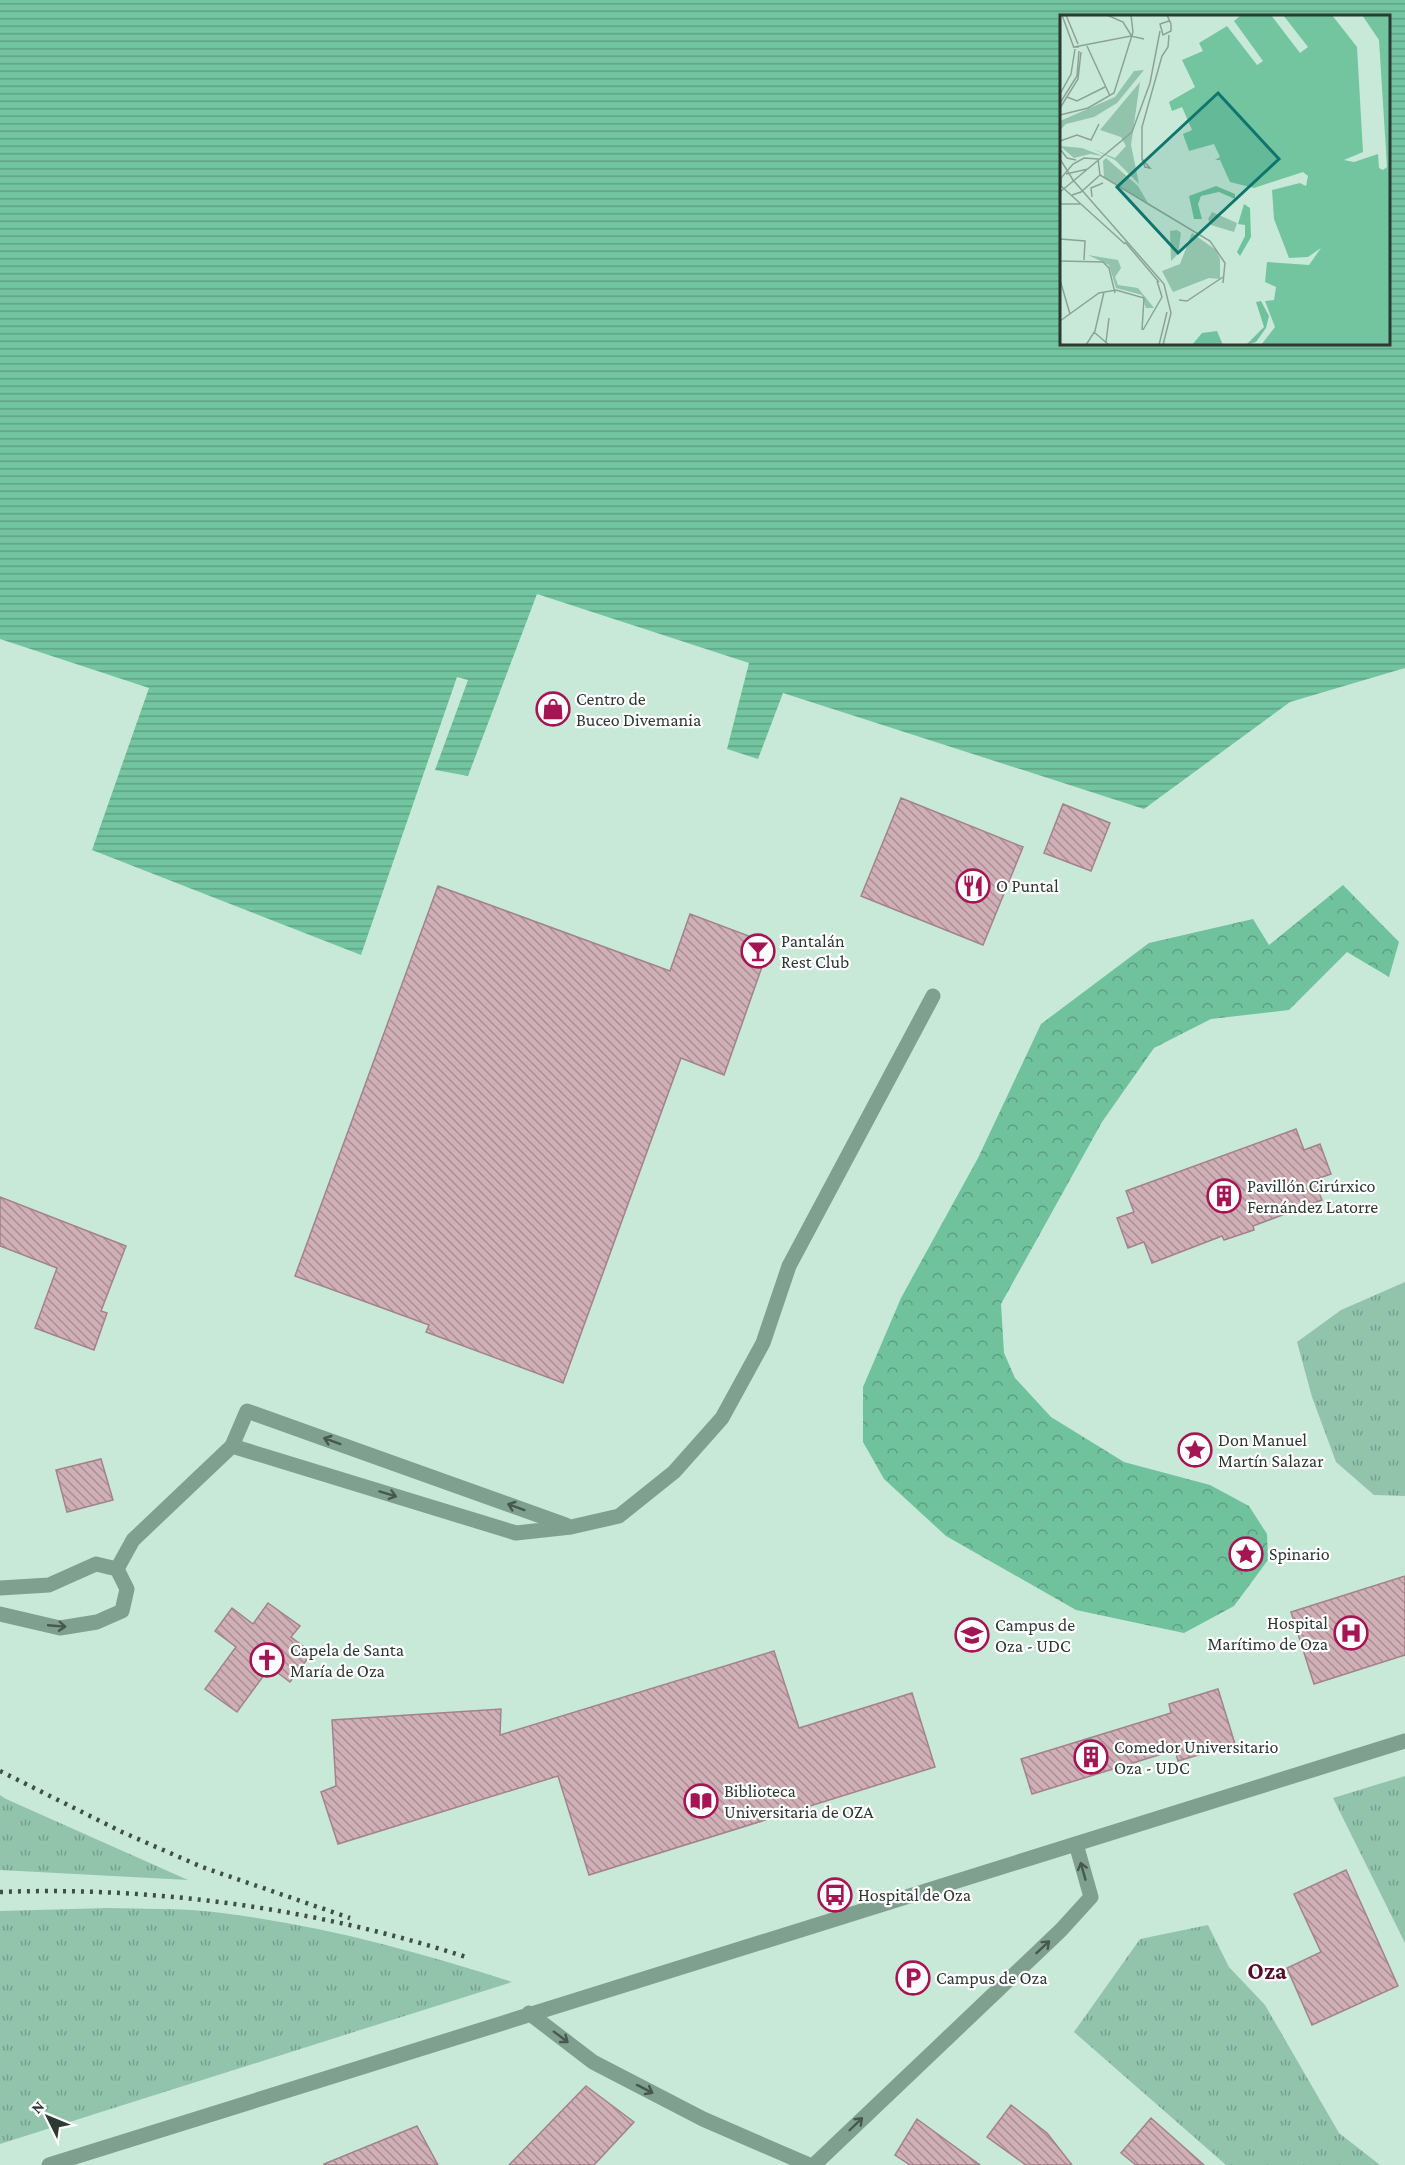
<svg xmlns="http://www.w3.org/2000/svg" width="1405" height="2165" font-family="'Crimson Pro',serif">
	<style>
		.grass { fill: url(#grass-tufts) }
		.forest { fill: url(#forest-crowns) }
		.water { fill: url(#water-rules); fill-rule: evenodd }
		.building { fill: url(#building-back-hatch); stroke: #a2838b; stroke-width: 1.5 }
		.lines { fill: none; stroke-linecap: round; stroke-linejoin: round }
		.lane { stroke: #7fa08f; stroke-width: 15 }
		.street { stroke: #7fa08f; stroke-width: 15 }
		.rail { stroke: #3f4e47; stroke-width: 4.5; stroke-dasharray: 3 6; stroke-linecap: butt }
		.oneway { stroke: #46584f }
		.labels { text-anchor: middle; dominant-baseline: central; stroke-width: 4.5; stroke-linejoin: round; paint-order: stroke }
		.poi-label { font-size: 18px; fill: #2d3933; stroke: #fff; text-anchor: start }
		.district-label { font-size: 24px; font-weight: bold; fill: #531029; stroke: #fff }
		.inset-road { fill: none; stroke: #8ba396; stroke-width: 1.5 }
		.view { fill: #0f766e; fill-opacity: 0.15; stroke: #0f766e; stroke-width: 3 }
		.inset-edge { fill: none; stroke: #2d3933; stroke-width: 3 }
	</style>
	<defs>
		<pattern id="grass-tufts" width="24" height="20" patternUnits="userSpaceOnUse" patternTransform="scale(1.5)"><rect width="24" height="20" fill="#91c4ab"/><path d="M3 7l-1-3M5 7V3M7 7l1-3M15 17l-1-3M17 17v-4M19 17l1-3" fill="none" stroke="#77a08c"/></pattern>
		<pattern id="forest-crowns" width="20" height="18" patternUnits="userSpaceOnUse" patternTransform="scale(1.5)"><rect width="20" height="18" fill="#70c29d"/><path d="M2 6a3 3 0 1 1 6 0M12 15a3 3 0 1 1 6 0" fill="none" stroke="#5c9f81"/></pattern>
		<pattern id="water-rules" width="6" height="5" patternUnits="userSpaceOnUse" patternTransform="scale(1.5)"><rect width="6" height="5" fill="#73c5a0"/><path d="M0 2.5h6" fill="none" stroke="#5fa183"/></pattern>
		<pattern id="building-back-hatch" width="6" height="6" patternUnits="userSpaceOnUse" patternTransform="scale(1.5)"><rect width="6" height="6" fill="#d0afb7"/><path d="M-1 5l2 2M0 0l6 6M5-1l2 2" fill="none" stroke="#a98f95"/></pattern>
	</defs>
	<rect width="100%" height="100%" fill="#c9e9d8"/>
	<!-- grass -->
	<path class="grass" d="M1405,1282V1496L1374,1495L1336,1462L1312,1397L1297,1342L1341,1310Z
		M1405,1776V1943L1333,1798Z
		M0,1795L6,1799L188,1880L0,1870Z
		M108,1908C143,1909 179,1908 214,1912C316,1924 414,1950 512,1982L0,2144V1911Z
		M1208,1925L1229,1967L1265,2005L1339,2133L1380,2165H1226L1074,2032L1140,1939Z"/>
	<!-- forest -->
	<path class="forest" d="M1343,885L1399,942L1389,977L1347,952L1289,1010L1211,1019L1154,1048L1102,1122L1001,1304L1004,1353L1015,1378L1051,1417L1124,1462L1210,1485L1249,1506L1267,1534L1268,1560L1234,1606L1184,1633L1076,1610L946,1536L884,1479L863,1442V1387L901,1298L978,1158L1041,1024L1149,943L1253,919L1269,945Z"/>
	<!-- water -->
	<path class="water" d="M0,0H1405V668L1290,702L1144,809L783,693L758,759L727,749L749,663L537,594L468,776L435,770L468,680L457,677L361,955L92,850L149,688L0,639ZM1062,16H1388V344H1062Z"/>
	<!-- building -->
	<path class="building" d="M901,798L1023,847L983,945L861,896Z
		M1063,804L1110,823L1091,871L1044,853Z
		M438,886L670,971L690,914L770,944L724,1075L681,1058L563,1383L426,1332L429,1325L295,1276Z
		M1296,1129L1304,1150L1320,1144L1331,1174L1314,1180L1322,1200L1253,1226L1254,1230L1224,1240L1222,1236L1152,1263L1144,1242L1128,1248L1117,1218L1134,1212L1126,1191Z
		M0,1197L126,1246L101,1311L107,1313L94,1350L35,1328L57,1268L0,1246Z
		M101,1459L113,1500L67,1512L56,1470Z
		M1405,1576V1655L1314,1684L1291,1612Z
		M268,1603L300,1626L291,1637L312,1653L290,1682L270,1667L237,1712L205,1689L236,1647L215,1631L232,1608L253,1624Z
		M774,1651L799,1728L912,1693L935,1767L589,1875L558,1776L338,1844L321,1792L336,1786L332,1720L501,1709L500,1735Z
		M1218,1689L1235,1744L1178,1761L1175,1750L1032,1794L1021,1759L1171,1713L1169,1704Z
		M1346,1870L1398,1986L1312,2025L1287,1968L1321,1952L1294,1894Z
		M586,2086L634,2122L594,2165H509Z
		M1011,2105L1047,2133L1072,2165H1026L987,2137Z
		M1151,2118L1204,2165H1136L1121,2153Z
		M917,2119L980,2165H910L895,2155Z
		M417,2126L438,2165H324V2164Z"/>
	<g class="lines">
		<!-- lane -->
		<path class="lane" d="M232,1446L516,1533L571,1527L619,1516L674,1472L722,1418L763,1343L789,1266L933,996
			M117,1569L133,1540L232,1446L247,1411L566,1525
			M529,2013L593,2062L703,2119L809,2165
			M814,2165L1061,1930L1091,1897L1076,1844"/>
		<!-- street -->
		<path class="street" d="M0,1588L49,1585L96,1564L117,1569L127,1589L122,1611L97,1622L60,1628L0,1614
			M49,2165L1405,1741"/>
		<!-- rail -->
		<path class="rail" d="M0,1771L122,1832L202,1867L350,1918
			M0,1892C156,1886 318,1909 466,1957"/>
	</g>
	<!-- one-way arrows -->
	<defs><path id="oneway-shaft" d="M-6 0H5M1.5-3L5.5 0L1.5 3" fill="none" stroke-width="1.6" stroke-linecap="round" stroke-linejoin="round" transform="scale(1.5)"/></defs>
	<g class="oneway">
		<use href="#oneway-shaft" transform="translate(332 1441) rotate(-160)"/>
		<use href="#oneway-shaft" transform="translate(388 1494) rotate(17)"/>
		<use href="#oneway-shaft" transform="translate(516 1507) rotate(-160)"/>
		<use href="#oneway-shaft" transform="translate(57 1626) rotate(5)"/>
		<use href="#oneway-shaft" transform="translate(1083 1871) rotate(-106)"/>
		<use href="#oneway-shaft" transform="translate(1043 1947) rotate(-43)"/>
		<use href="#oneway-shaft" transform="translate(561 2037) rotate(37)"/>
		<use href="#oneway-shaft" transform="translate(645 2089) rotate(27)"/>
		<use href="#oneway-shaft" transform="translate(856 2124) rotate(-44)"/>
	</g>
	<!-- icons -->
	<defs>
		<g id="shop-ring" transform="scale(1.725)"><circle r="9.5" fill="#fff" stroke="#a61553" stroke-width="1.5"/><path d="M-5-2.5h2.3a2.7 3.5 0 0 1 5.4 0H5L5.5 6h-11ZM-1.5-2.5h3a1.5 2.3 0 0 0-3 0Z" fill="#a61553"/></g>
		<g id="restaurant-ring" transform="scale(1.725)"><circle r="9.5" fill="#fff" stroke="#a61553" stroke-width="1.5"/><path d="M-5-6h1v4h1v-4h1v4h1v-4h1v5L-1.5 .5V6h-2V.5L-5-1ZM5-6V6H3V1.5H1.5Q1.5-4 5-6Z" fill="#a61553"/></g>
		<g id="bar-ring" transform="scale(1.725)"><circle r="9.5" fill="#fff" stroke="#a61553" stroke-width="1.5"/><path d="M-6-5H6L.8 .8V4.5H3.5V6h-7V4.5H-.8V.8Z" fill="#a61553"/></g>
		<g id="building-ring" transform="scale(1.725)"><circle r="9.5" fill="#fff" stroke="#a61553" stroke-width="1.5"/><path d="M-4-6H4V6H1V3H-1V6H-4ZM-2.5-4.3h1.7v1.8h-1.7ZM.8-4.3h1.7v1.8H.8ZM-2.5-1h1.7V.8h-1.7ZM.8-1h1.7V.8H.8Z" fill="#a61553"/></g>
		<g id="sight-ring" transform="scale(1.725)"><circle r="9.5" fill="#fff" stroke="#a61553" stroke-width="1.5"/><path d="M0-6L1.8-2.2L6-1.7L2.9 1.2L3.7 5.4L0 3.3L-3.7 5.4L-2.9 1.2L-6-1.7L-1.8-2.2Z" fill="#a61553"/></g>
		<g id="hospital-ring" transform="scale(1.725)"><circle r="9.5" fill="#fff" stroke="#a61553" stroke-width="1.5"/><path d="M-5-5h3v3.5h4V-5h3V5h-3V1.5h-4V5h-3Z" fill="#a61553"/></g>
		<g id="university-ring" transform="scale(1.725)"><circle r="9.5" fill="#fff" stroke="#a61553" stroke-width="1.5"/><path d="M0-5L7-2L0 1L-7-2ZM-4 1L0 2.5L4 1V4Q0 6-4 4Z" fill="#a61553"/></g>
		<g id="church-ring" transform="scale(1.725)"><circle r="9.5" fill="#fff" stroke="#a61553" stroke-width="1.5"/><path d="M-1.2-6h2.4v3.5h3.3v2.4h-3.3V6h-2.4V-.1h-3.3v-2.4h3.3Z" fill="#a61553"/></g>
		<g id="library-ring" transform="scale(1.725)"><circle r="9.5" fill="#fff" stroke="#a61553" stroke-width="1.5"/><path d="M-6-4Q-3-5.5-.7-3.5V5Q-3 3-6 4ZM6-4Q3-5.5 .7-3.5V5Q3 3 6 4Z" fill="#a61553"/></g>
		<g id="bus-ring" transform="scale(1.725)"><circle r="9.5" fill="#fff" stroke="#a61553" stroke-width="1.5"/><path d="M-5-6H5V4H4V6H2V4H-2V6H-4V4H-5ZM-3.5-4V0h7V-4ZM-3.5 1.2v1.5H-2V1.2ZM2 1.2v1.5H3.5V1.2Z" fill="#a61553"/></g>
		<g id="parking-ring" transform="scale(1.725)"><circle r="9.5" fill="#fff" stroke="#a61553" stroke-width="1.5"/><path d="M-3.5-5.5H1a3.5 3.5 0 0 1 0 7H-1V5.5H-3.5ZM-1-3.4V-.6H.8a1.4 1.4 0 0 0 0-2.8Z" fill="#a61553"/></g>
	</defs>
	<g fill-rule="evenodd">
		<use href="#shop-ring" x="553" y="709"/>
		<use href="#restaurant-ring" x="973" y="886"/>
		<use href="#bar-ring" x="758" y="951"/>
		<use href="#building-ring" x="1224" y="1196"/>
		<use href="#sight-ring" x="1195" y="1450"/>
		<use href="#sight-ring" x="1246" y="1554"/>
		<use href="#hospital-ring" x="1351" y="1633"/>
		<use href="#university-ring" x="972" y="1635"/>
		<use href="#church-ring" x="267" y="1660"/>
		<use href="#building-ring" x="1091" y="1757"/>
		<use href="#library-ring" x="701" y="1801"/>
		<use href="#bus-ring" x="835" y="1895"/>
		<use href="#parking-ring" x="913" y="1978"/>
	</g>
	<g class="labels">
		<!-- poi labels -->
		<g class="poi-label">
			<text x="576" y="699">Centro de<tspan x="576" dy="21">Buceo Divemania</tspan></text>
			<text x="996" y="886">O Puntal</text>
			<text x="781" y="941">Pantalán<tspan x="781" dy="21">Rest Club</tspan></text>
			<text x="1247" y="1186">Pavillón Cirúrxico<tspan x="1247" dy="21">Fernández Latorre</tspan></text>
			<text x="1218" y="1440">Don Manuel<tspan x="1218" dy="21">Martín Salazar</tspan></text>
			<text x="1269" y="1554">Spinario</text>
			<text x="1328" y="1623" text-anchor="end">Hospital<tspan x="1328" dy="21">Marítimo de Oza</tspan></text>
			<text x="995" y="1625">Campus de<tspan x="995" dy="21">Oza - UDC</tspan></text>
			<text x="290" y="1650">Capela de Santa<tspan x="290" dy="21">María de Oza</tspan></text>
			<text x="1114" y="1747">Comedor Universitario<tspan x="1114" dy="21">Oza - UDC</tspan></text>
			<text x="724" y="1791">Biblioteca<tspan x="724" dy="21">Universitaria de OZA</tspan></text>
			<text x="858" y="1895">Hospital de Oza</text>
			<text x="936" y="1978">Campus de Oza</text>
		</g>
		<!-- district labels -->
		<g class="district-label">
			<text x="1267" y="1970">Oza</text>
		</g>
	</g>
	<!-- overview -->
	<g transform="translate(1060 15)">
		<rect width="330" height="330" fill="#c9e9d8"/>
		<path d="M84,55L57,88L34,102L6,109L0,115V106L55,82L74,56ZM80,67L71,130L79,169L55,145L33,134L55,143L66,131L61,122L40,115ZM0,131L22,133L43,141L30,139L14,143ZM46,143L78,171L88,188L44,162L43,146ZM152,197L177,208L174,217L151,210L148,204ZM117,215L121,218L118,239L111,246L110,216ZM132,218L156,235L160,244V264L149,263L113,277L102,256L120,249ZM28,240L58,245L61,253L55,262L58,270L78,273L94,293H86L82,280L56,273L49,250Z" fill="#91c4ab"/>
		<path d="M156,171L175,179V184L159,177L141,181L138,189L142,204H134L129,181ZM184,189L190,193L191,222L180,241L177,237L185,221V210L178,209ZM201,286L209,301L206,313L196,327L186,330L204,312L196,287ZM157,316L163,330H132L142,318Z" fill="#70c29d"/>
		<path d="M181,0H211L240,38L248,32L223,0H272L297,32L303,137L284,145L294,147L318,139L319,153L323,155L327,152L319,25L302,0H330V330H201L215,312L205,286L214,285L216,272L205,267L207,247L249,250L261,233L248,242L229,243L214,204L212,175L240,168L246,171L248,161L243,157L194,173L170,167L160,145H155L160,142L154,129L129,136L123,119L132,115L122,92L112,96L109,87L135,72L122,45L143,36L139,28L167,11L197,50L203,46L174,6Z" fill="#73c5a0"/>
		<path class="inset-road" d="M2,0L14,33M6,0L18,29M47,0L63,7L71,20M107,0L111,9V16L103,20L100,9L109,6M27,31L50,81M19,32H14L71,21L84,24M0,79L11,59L15,34M7,82L17,86L45,72M0,88L17,61L19,36M0,93L18,64L21,37M0,100L28,93L54,78L73,17L71,0M0,126L17,120L31,125L39,109M0,134L7,143L16,145M0,144L13,165L104,269L111,298L103,330M82,144L90,153L85,152L82,144V112L102,41L108,32L109,20M6,159L28,154M40,160L150,226L165,248L163,268M0,177L72,117L90,68L100,16M12,180L21,177L40,160L38,144L24,143L13,149L1,163V171L65,229M32,182L31,173L43,168M0,189H20M0,224L25,226L24,245M65,227L99,267M0,246L43,247L49,253L55,278M0,265L10,299M119,285L127,286L163,262M0,306L39,278L56,275L84,283L82,315M83,315L102,282L97,266M34,317L49,330M46,327L49,303M26,330L35,316L44,277M99,330L107,297"/>
		<path class="view" d="M158,78L219,144L118,238L57,172Z"/>
		<rect width="330" height="330" class="inset-edge"/>
	</g>
	<!-- north arrow -->
	<g transform="translate(48 2117) rotate(313)" stroke="#ffffff" stroke-width="4.5" paint-order="stroke">
	<path d="M0-4.5L10 22L0 15L-10 22Z" fill="#2d3933"/>
	<text y="-9" font-size="16" font-weight="bold" text-anchor="middle" fill="#2d3933">N</text>
	</g>
</svg>
